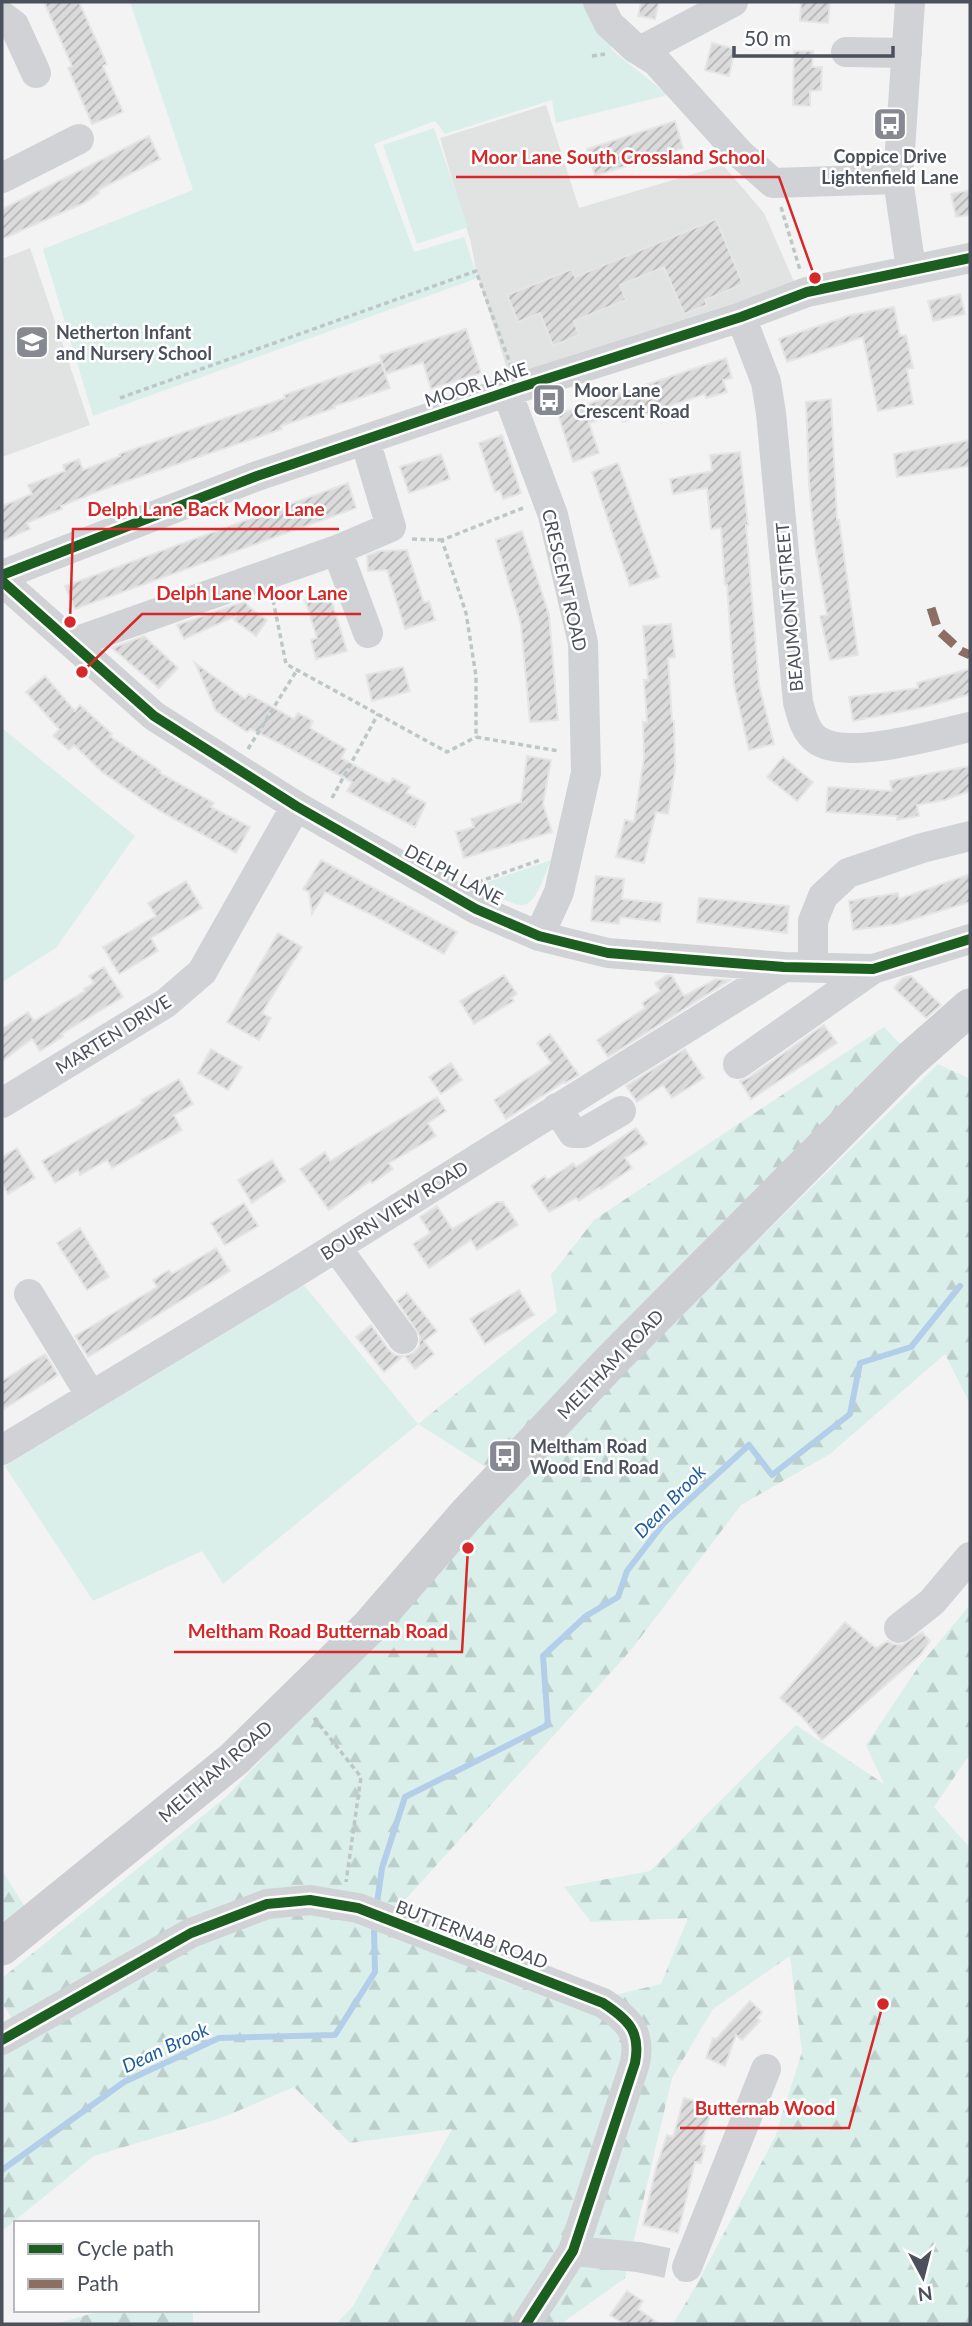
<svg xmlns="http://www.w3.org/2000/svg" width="972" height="2326" font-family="Lato,sans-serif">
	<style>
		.education { fill: #e1e2e2 }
		.green { fill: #daefe9 }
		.forest { fill: url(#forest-firs) }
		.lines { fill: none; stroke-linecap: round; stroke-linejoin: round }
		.stream { stroke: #b3cee8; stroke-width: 6 }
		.building { fill: url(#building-hatch); stroke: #e5e5e5; stroke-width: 2 }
		.minor-tunnel { stroke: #d1d2d5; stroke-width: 30; stroke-dasharray: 30 15; stroke-linecap: butt }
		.path { stroke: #bec7c7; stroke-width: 3.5; stroke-dasharray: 5 3.5; stroke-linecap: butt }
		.minor { stroke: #d1d2d5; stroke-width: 30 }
		.major { stroke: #cdced1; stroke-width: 37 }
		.quiet { stroke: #8d6e63; stroke-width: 9; stroke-dasharray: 18 9; stroke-linecap: butt }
		.cycleway-casing { stroke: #fff; stroke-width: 15 }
		.cycleway { stroke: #1b5e20; stroke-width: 10 }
		.labels { text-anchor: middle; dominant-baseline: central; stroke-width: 5; stroke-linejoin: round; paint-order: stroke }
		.poi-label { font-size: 18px; font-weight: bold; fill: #4b505d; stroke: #fff; text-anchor: start }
		.street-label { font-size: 18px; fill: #4b505d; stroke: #fff }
		.water-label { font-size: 19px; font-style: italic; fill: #1d5d9f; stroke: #fff }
		.leader { fill: none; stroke: #d62828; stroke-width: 2.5 }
		.callout-dot { fill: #d62828; stroke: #fff; stroke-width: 2.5 }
		.callout-label { font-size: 19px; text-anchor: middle; font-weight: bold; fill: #d62828; stroke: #fff; stroke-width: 5; stroke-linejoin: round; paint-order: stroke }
	</style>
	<defs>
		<pattern id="forest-firs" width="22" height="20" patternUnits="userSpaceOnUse" patternTransform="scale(1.75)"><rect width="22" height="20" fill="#daefe9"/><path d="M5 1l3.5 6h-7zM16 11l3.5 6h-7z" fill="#bdcfca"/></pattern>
		<pattern id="building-hatch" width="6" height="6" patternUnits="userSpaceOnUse" patternTransform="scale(1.75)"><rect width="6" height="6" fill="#dbdbdc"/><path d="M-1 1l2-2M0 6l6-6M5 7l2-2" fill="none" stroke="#b4b4b6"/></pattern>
	</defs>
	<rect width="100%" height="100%" fill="#f3f3f3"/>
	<!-- education -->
	<path class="education" d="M546,105L579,208L723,165L764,213L795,284L509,375L476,271L471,243L440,138Z
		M30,248L90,425L2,457V259Z"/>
	<!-- green -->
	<path class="green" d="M130,2H592L612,50L668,95L556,123L552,100L445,134L435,121L374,144L414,252L464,237L478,278L93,416L43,249L193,190Z
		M434,128L468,227L417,244L383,145Z
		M2,728L135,836L56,948L2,982Z
		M551,860C530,913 530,916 479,885Z
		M304,1285L418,1424L223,1584L202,1551L93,1601L5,1466Z"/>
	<!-- forest -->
	<path class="forest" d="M884,1027L902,1046L492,1471L418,1424L557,1312L551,1275L594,1220Z
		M938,1064L970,1079V1404L945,1354L830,1454L741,1505L631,1650L405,1900L407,1935L502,1981L577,2004L661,1984L688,1918L591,1922L564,1887L650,1871L796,1725L884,1784L866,1745L919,1666L970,1605V1754L934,1807L970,1848V2324H673L697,2284L775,2137L802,2052L790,1956L713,2009L672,2078L625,2278L561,2324H336L353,2306L452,2129L350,2143L294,2087L221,2118L94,2156L2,2231V2048L24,2037L2,2003V1978L226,1797L645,1350Z
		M2,1870L26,1909L2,1928Z
		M104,2310H193V2324H55Z"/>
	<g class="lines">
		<!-- stream -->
		<path class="stream" d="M377,1903L382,1868L405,1797L548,1725L543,1656L586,1616L618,1597L627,1571L664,1523L749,1445L772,1475L850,1414L860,1363L911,1347L960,1286
			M2,2170L124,2082L219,2038L335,2035L375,1972L374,1929"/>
	</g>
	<!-- building -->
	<path class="building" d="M44,2H79L107,64L103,66L123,112L92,124L68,68L72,66Z
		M641,2H659L655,19L638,16Z
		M801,2H830L828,23L800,21Z
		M712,43L735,49L729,76L705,70Z
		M794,51H813L812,67H822L821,90L810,91V106L793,105Z
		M675,121L683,148L595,176L587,149Z
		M149,136L160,159L98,190L99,193L84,203L2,239V209Z
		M970,190V215L956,217L951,194Z
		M716,219L743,284L705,300L707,305L684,314L664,267L620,285L626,300L574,321L579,335L553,346L540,313L518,322L507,295L572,269L575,277Z
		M960,294L965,314L933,321L928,301Z
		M894,307L900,336L906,335L913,368L907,369L913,404L878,411L863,337L787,362L779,339L851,315Z
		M466,329L481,373L431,389L423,362L386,374L380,356Z
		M726,358L732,378L723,380L727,392L706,398L705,394L623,422L620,414L589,423L599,453L573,462L558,414Z
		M381,362L390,388L334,406L335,408L281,426L282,429L112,486L61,506L62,509L27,523L30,529L2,541V506L32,494L28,485L65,471L63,465L79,459L83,470L120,456L119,454L285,398L284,395Z
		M831,399L837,520H839L858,655L830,660L820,616L827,615L815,546L809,483L806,402Z
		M502,435L521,493L503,499L500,490L495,492L479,443Z
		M970,440V466L897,477L894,454Z
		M740,452L748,525H746L759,685L774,744L749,750L734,685L727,585H725L721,528L711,529L707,488L673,494L670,479L712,471L710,455Z
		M441,454L450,479L409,493L400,467Z
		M618,463L659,577L630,586L592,472Z
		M348,483L356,508L75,609L65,586Z
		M522,531L549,615L558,720L530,722L521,625L496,540Z
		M407,550L424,603L429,601L435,620L405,629L387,570L368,571L367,556L379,551Z
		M329,593L347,651L316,659L311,640L317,638L305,600Z
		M245,601L249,607L267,620L256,636L234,620L236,616L184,639L177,625Z
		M671,624L675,657L668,658L672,721H674L675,770L668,814L656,812L644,863L616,857L625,820L634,822L644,758L643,722H647L644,680H648L643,626Z
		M144,636L178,668L159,688L112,648Z
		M195,663L245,699L249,694L294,719L298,713L313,721L310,728L346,749L341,758L389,784L393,778L410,787L406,793L426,803L415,827L347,791L352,782L281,744L250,729L247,732L216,711Z
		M403,667L410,691L372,701L366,675Z
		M970,669V694L929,706L853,721L849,697L918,688L917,683Z
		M45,676L75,711L80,705L112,734L110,736L161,771L160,773L214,803L211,807L250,827L236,853L158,810L102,772L74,745L69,750L53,736L59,729L26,692Z
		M527,756L551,760L543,804L552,832L464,858L456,832L474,827L471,819L521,802Z
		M783,757L813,782L797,801L767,777Z
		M970,766V791L945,800L917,805L919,816L897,820V816L826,812L828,787L892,791L890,781Z
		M321,860L457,932L444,954L378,918L325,892L312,914L309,892L303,889Z
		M970,874V902L897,924L853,930L849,901L898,893L899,899Z
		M596,876L624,879L622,899L662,903L660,922L620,917L619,924L591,921Z
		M186,881L202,908L151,938L158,951L119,974L103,947L156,916L148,903Z
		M699,898L789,906L787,933L697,922Z
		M278,933L302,947L262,1013L271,1018L259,1040L227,1022Z
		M104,967L123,997L61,1034L63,1036L40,1051L32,1039L2,1061V1029L28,1012L34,1021L85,991L84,989L94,983L89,976Z
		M504,975L517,994L511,998L514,1001L474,1024L460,1001Z
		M667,975L672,976L684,996L716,979L730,980L608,1057L597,1040L645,1008L642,1003L660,991L655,983Z
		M911,976L941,1005L926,1018L894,988L903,978Z
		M824,1025L837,1043L751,1099L740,1081L748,1078Z
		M550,1034L579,1075L565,1083L564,1082L506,1119L494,1100L551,1063L537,1043Z
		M211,1049L242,1067L228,1090L198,1073Z
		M685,1049L704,1078L672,1098L663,1085L637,1102L626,1086Z
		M451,1063L462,1080L441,1094L429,1077Z
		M179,1079L193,1104L174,1115L182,1130L112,1168L107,1160L80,1175L78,1170L55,1183L42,1161L143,1103L141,1100Z
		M437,1097L446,1111L428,1123L436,1136L389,1163L393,1169L372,1183L370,1181L329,1210L300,1169L325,1152L330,1161Z
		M636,1128L647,1144L625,1158L632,1168L601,1189L600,1187L579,1201L576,1198L549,1212L531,1186L545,1176L547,1180L573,1163L576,1167Z
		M17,1148L35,1178L8,1194L2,1183V1157Z
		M272,1160L285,1181L252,1203L238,1180Z
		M497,1202H503L518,1225L477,1250L471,1240L429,1268L413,1244L430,1233L420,1217L437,1206L452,1229Z
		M244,1203L258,1226L225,1245L211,1223Z
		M80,1228L109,1277L87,1290L57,1243Z
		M216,1248L230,1271L88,1357L75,1336L157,1287L153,1280L169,1270L172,1274Z
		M519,1290L534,1315L485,1344L470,1319Z
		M407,1293L437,1331L424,1341L434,1354L415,1369L405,1356L413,1353L419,1347L420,1336L397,1301Z
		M371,1325L389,1350L395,1355L403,1356L384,1372L356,1337Z
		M45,1354L58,1375L2,1410V1381Z
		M845,1622L876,1648L888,1641L893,1644L902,1645L922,1632L930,1641L920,1655L822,1740L802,1717L780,1698Z
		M750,2001L762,2012L757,2018L760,2021L742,2040L736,2035L725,2066L706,2058L713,2038L716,2039Z
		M684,2098L713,2106L701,2145L705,2146L701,2163L695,2162L678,2233L643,2225L656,2168L667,2135L673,2137Z
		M627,2291L643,2301L638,2309L660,2324H624L610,2315Z"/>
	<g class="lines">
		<!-- minor-tunnel -->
		<path class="minor-tunnel" d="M638,2257L687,2267"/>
		<!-- path -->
		<path class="path" d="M592,56L605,54
			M781,207L800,270
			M120,398L476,271L511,366
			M523,508L442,540L466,613L476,676V737L559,751
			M412,539L442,540
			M273,600L286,664L447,752L476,737
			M248,749L297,670
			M332,798L378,714
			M478,882L540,860
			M314,1718L361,1777L346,1882"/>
		<!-- minor -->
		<path class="minor" d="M598,2L609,24L635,48L656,61L740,154L773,183L898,179
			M910,2L898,179L911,269
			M2,16L14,25L36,73
			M640,51L733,2
			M846,52L907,53
			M2,178L79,139
			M741,317L766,382L771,413L798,702C801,714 805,732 817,740C848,761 933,735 970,727
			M507,392L553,515L583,643L586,773L559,892L539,936
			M337,550L368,633
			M2,575L257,476L518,388L741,317L807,292L970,258
			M2,581L154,716L296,806L476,909L539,936L608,953L784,967L873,969L970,939
			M72,643L337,550L391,527L365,440
			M813,967V921L823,896L848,873L922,848L970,836
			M738,1064L873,969
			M2,1103L166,1003L202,972L296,806
			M557,1108L573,1133H583L621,1111
			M336,1247L403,1339
			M29,1294L91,1396
			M2,1450L285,1279L784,967
			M899,1628L932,1602L970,1557
			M2,2040L191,1933L267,1904L310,1900L358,1908L603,2003C629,2020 641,2032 635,2063L573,2251L526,2324
			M573,2251L638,2257
			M687,2267L766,2069"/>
		<!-- major -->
		<path class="major" d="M2,1947L234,1759L369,1627L466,1515L612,1360L911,1059L970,1007"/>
		<!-- quiet -->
		<path class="quiet" d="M931,608L938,630L961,651L970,655"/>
		<!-- cycleway casing -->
		<g class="cycleway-casing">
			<path id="cycleway" d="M2,575L257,476L518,388L741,317L807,292L970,258
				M2,581L154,716L296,806L476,909L539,936L608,953L784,967L873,969L970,939
				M2,2040L191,1933L267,1904L310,1900L358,1908L603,2003C629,2020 641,2032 635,2063L573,2251L526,2324"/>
		</g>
		<!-- cycleway -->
		<use href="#cycleway" class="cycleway"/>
	</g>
	<!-- icons -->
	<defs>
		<g id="bus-square" transform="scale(1.75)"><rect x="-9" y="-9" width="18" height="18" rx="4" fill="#868992" stroke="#fff"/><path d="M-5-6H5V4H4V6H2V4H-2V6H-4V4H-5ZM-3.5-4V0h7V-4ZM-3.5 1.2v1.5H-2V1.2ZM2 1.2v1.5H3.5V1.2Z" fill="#fff"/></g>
		<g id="school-square" transform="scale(1.75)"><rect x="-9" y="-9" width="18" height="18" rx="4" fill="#868992" stroke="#fff"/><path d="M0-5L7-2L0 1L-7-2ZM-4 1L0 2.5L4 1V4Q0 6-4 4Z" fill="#fff"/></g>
	</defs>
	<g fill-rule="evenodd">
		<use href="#bus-square" x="890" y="124"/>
		<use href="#school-square" x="32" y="342"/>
		<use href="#bus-square" x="549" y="400"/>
		<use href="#bus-square" x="505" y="1456"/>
	</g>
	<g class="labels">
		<!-- poi labels -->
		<g class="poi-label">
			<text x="890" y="156" text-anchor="middle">Coppice Drive<tspan x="890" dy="21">Lightenfield Lane</tspan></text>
			<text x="56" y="332">Netherton Infant<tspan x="56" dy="21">and Nursery School</tspan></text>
			<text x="574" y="390">Moor Lane<tspan x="574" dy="21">Crescent Road</tspan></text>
			<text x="530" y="1446">Meltham Road<tspan x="530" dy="21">Wood End Road</tspan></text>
		</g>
		<!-- street labels -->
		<g class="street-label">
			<text transform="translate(476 384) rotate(-18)">MOOR LANE</text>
			<text transform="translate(565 580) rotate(77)">CRESCENT ROAD</text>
			<text transform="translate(789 607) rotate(-95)">BEAUMONT STREET</text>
			<text transform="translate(454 874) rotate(28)">DELPH LANE</text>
			<text transform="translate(113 1034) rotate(-32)">MARTEN DRIVE</text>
			<text transform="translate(394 1210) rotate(-32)">BOURN VIEW ROAD</text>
			<text transform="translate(610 1364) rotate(-46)">MELTHAM ROAD</text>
			<text transform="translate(215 1771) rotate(-41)">MELTHAM ROAD</text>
			<text transform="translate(472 1934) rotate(21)">BUTTERNAB ROAD</text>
		</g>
		<!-- water labels -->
		<g class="water-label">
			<text transform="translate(669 1501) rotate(-46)">Dean Brook</text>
			<text transform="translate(165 2047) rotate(-25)">Dean Brook</text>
		</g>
	</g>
	<!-- callouts -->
	<path class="leader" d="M815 278L779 177H456M70 622L73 529H339M82 672L142 614H361M468 1548L462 1652H174M883 2004L849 2128H680"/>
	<g class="callout-dot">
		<circle cx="815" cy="278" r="7"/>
		<circle cx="70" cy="622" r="7"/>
		<circle cx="82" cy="672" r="7"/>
		<circle cx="468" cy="1548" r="7"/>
		<circle cx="883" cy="2004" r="7"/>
	</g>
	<g class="callout-label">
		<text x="618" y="164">Moor Lane South Crossland School</text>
		<text x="206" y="516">Delph Lane Back Moor Lane</text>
		<text x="252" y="600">Delph Lane Moor Lane</text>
		<text x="318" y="1638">Meltham Road Butternab Road</text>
		<text x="765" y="2115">Butternab Wood</text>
	</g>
	<!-- border -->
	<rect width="972" height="2326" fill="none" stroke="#4b505d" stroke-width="7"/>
	<!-- legend -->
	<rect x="14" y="2221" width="245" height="91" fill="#ffffff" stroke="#b7b9be" stroke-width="2"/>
	<rect x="28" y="2244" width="35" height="10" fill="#1b5e20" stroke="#b7b9be" stroke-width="2"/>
	<text x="77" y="2256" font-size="21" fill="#4b505d">Cycle path</text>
	<rect x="28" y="2279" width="35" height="10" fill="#8d6e63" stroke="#b7b9be" stroke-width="2"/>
	<text x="77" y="2291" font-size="21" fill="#4b505d">Path</text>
	<!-- north arrow -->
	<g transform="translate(923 2277) rotate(173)" stroke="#ffffff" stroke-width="5" paint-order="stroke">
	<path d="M0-5L12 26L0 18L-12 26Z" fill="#4b505d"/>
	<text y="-10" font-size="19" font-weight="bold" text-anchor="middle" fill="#4b505d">N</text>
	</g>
	<!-- scale -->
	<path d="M734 46v10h159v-10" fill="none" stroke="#4b505d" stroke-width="3.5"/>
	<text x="744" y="46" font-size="21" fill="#4b505d" stroke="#ffffff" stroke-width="5" paint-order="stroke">50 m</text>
</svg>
